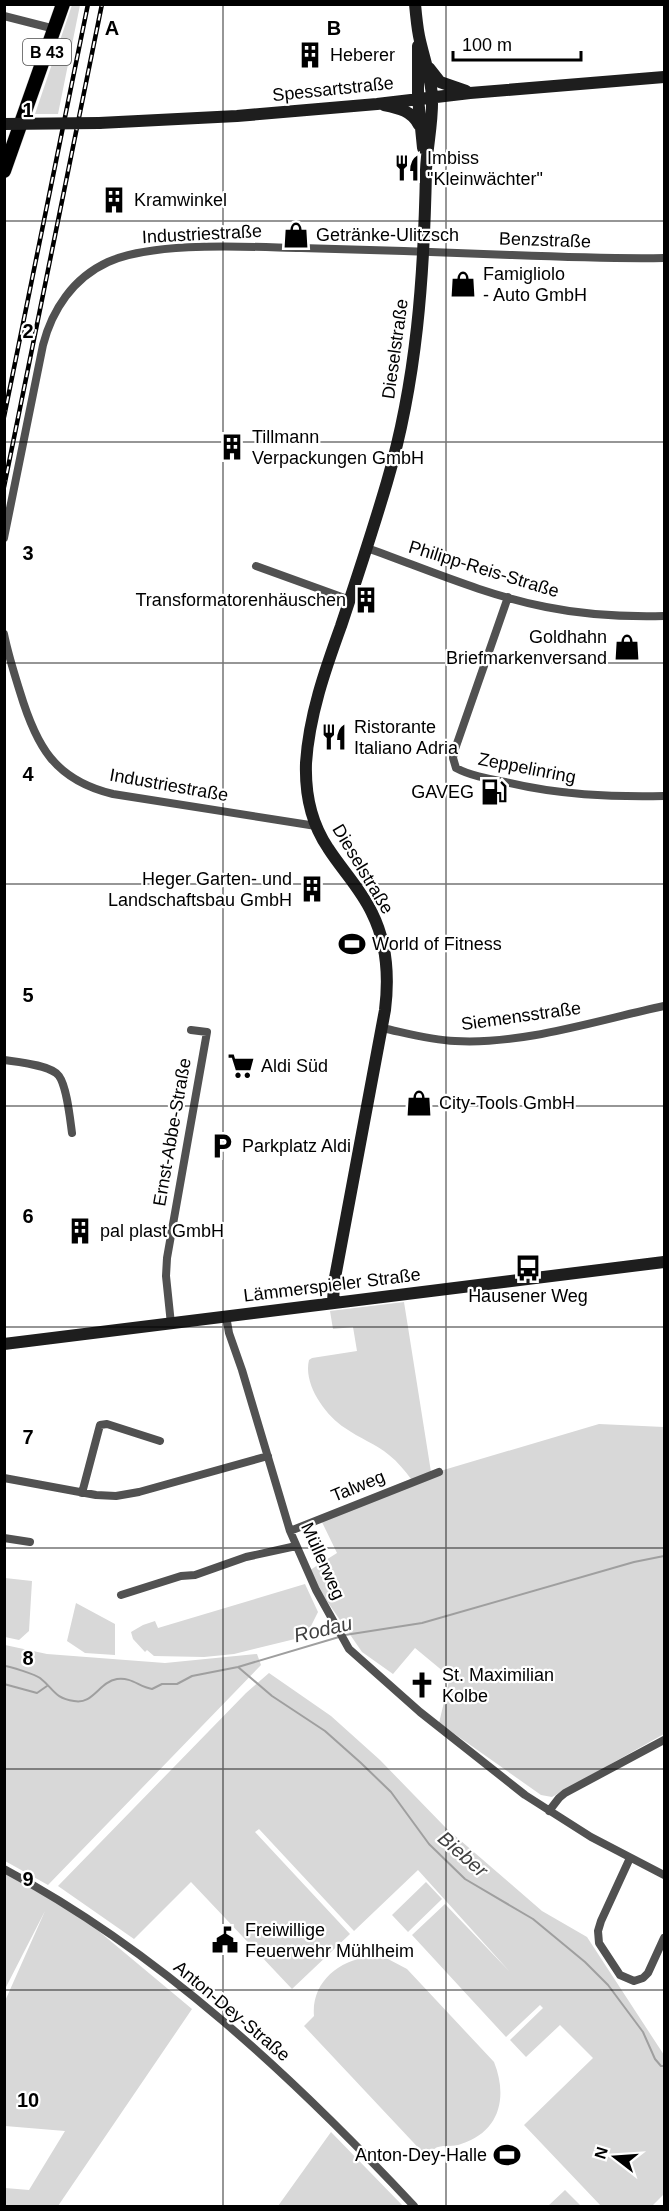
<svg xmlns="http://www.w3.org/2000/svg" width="669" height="2211" font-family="Arial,sans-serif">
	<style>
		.green { fill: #d8d8d8 }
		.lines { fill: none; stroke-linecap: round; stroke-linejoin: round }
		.stream { stroke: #9f9f9f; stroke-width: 2 }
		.primary-casing { stroke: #dbdbdb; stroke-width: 15 }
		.street { stroke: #515151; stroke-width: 8 }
		.secondary { stroke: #1e1e1e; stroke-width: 12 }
		.primary { stroke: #000; stroke-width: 14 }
		.rail-casing { stroke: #000; stroke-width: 4.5 }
		.rail { stroke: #fff; stroke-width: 2; stroke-dasharray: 7; stroke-linecap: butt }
		.secondary-bridge { stroke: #1e1e1e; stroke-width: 12 }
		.grid { fill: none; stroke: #000; stroke-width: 1.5; stroke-opacity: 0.55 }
		.labels { text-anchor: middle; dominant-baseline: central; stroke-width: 4.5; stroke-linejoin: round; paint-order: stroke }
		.shield { fill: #fff; stroke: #4c4c4c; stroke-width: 1.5 }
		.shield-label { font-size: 16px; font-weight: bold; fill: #000 }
		.poi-label { font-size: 18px; fill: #000; stroke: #fff; text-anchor: start }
		.street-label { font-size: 18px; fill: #000; stroke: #fff }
		.water-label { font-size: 20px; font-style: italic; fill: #404040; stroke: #fff }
		.grid-label { font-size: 20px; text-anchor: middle; font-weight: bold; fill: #000; stroke: #fff; stroke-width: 4.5; stroke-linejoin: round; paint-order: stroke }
	</style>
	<rect width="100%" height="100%" fill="#fff"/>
	<!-- green -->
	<path class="green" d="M72,5H80L58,114H35Z
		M404,1302L431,1472L420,1477L599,1424L664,1427V1734L552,1797L541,1795L439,1723L450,1677L415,1648L393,1674L362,1652L307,1572L337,1553L319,1516L411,1479C405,1471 398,1462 389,1455C376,1444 359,1438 345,1428C325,1415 303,1384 309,1360L312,1358L357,1351L353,1327L333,1329L330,1311Z
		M5,1578L32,1581L29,1631L19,1640L5,1637Z
		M305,1584L318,1612L310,1628L295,1639L234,1654L204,1657L154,1656L147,1650L145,1652L133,1639L131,1632L143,1625L155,1621L158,1628Z
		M76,1603L115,1624V1655L85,1653L67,1641Z
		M5,1645L47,1654L165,1663L257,1654L261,1665L48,1885L5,1861Z
		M269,1673L331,1716L380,1760L446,1828L542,1911L587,1937L664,2055V2194L652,2206H601L524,2125L593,2058L560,2025L526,2057L510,2040L543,2008L540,2005L506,2037L412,1935L445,1904L511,1973L418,1870L354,1931L259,1829L255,1832L350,1934L292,1989L191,1882L134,1939L58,1886L246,1693Z
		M5,1866L53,1893L192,2009L58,2206H4L5,2188L29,2190L65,2131L5,2126V2001L45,1911L5,1989Z
		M426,1882L442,1899L408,1932L392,1915Z
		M368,1957L388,1959L407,1969L494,2062C508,2097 500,2132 461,2144C454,2147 444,2145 438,2147C434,2148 430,2154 427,2157L304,2026L314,2016C311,1983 338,1961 368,1957Z
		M331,2132L403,2206H278Z
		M565,2190L581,2206H548Z"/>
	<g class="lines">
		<!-- stream -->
		<path class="stream" d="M345,1635L422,1623L634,1562L664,1556
			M4,1666C10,1666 36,1675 40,1678C54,1689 54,1698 74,1701C93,1705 99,1682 117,1679C132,1677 139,1687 152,1689L162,1684H177L192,1676L238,1667L339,1637
			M238,1667L272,1696L325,1731L361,1763L391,1792L429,1844L465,1879L533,1919L585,1962L608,1985L643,2032L655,2059L661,2066H664
			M4,1684L37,1693L47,1686"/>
		<!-- primary casing -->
		<g class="primary-casing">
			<path id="primary" d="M4,171L63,4"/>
		</g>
		<!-- street -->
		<path class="street" d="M4,16L55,29
			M4,538L43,345C52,310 73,278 108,262C155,241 248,247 301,248C371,250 440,252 510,255C562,257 613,259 664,258
			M367,548C426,569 485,595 546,607C585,615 624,617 664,616
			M256,566L350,600
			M508,597L454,752L453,758L456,768C471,776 489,779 505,782C558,795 610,797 664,796
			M4,634C8,654 14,673 20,692C36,745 54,780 113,794L316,826
			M382,1028C406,1033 430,1040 455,1041C523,1045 598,1020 664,1006
			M4,1060C18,1062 51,1065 59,1076C67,1087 70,1119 72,1133
			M226,1316L229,1333L242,1370L290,1531L316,1590L349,1649L420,1712L525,1795L591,1837L664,1875
			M171,1324L166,1276L167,1258L207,1032L191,1030
			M4,1478L96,1495L116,1496L139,1492L268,1456
			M82,1493L100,1425L107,1424L160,1441
			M290,1531L439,1472
			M4,1538L30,1542
			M121,1595L181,1576L195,1575L246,1557L296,1546
			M549,1811L559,1798L565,1793L664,1740
			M630,1858L601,1921L598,1931L599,1943L620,1975L634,1981L643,1978L648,1973L664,1938
			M4,1869C160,1952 295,2079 414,2206"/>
		<!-- secondary -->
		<path class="secondary" d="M418,46V98L423,148
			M429,68L440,82L466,91
			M384,105C399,108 412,111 419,125
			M99,123L237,116L377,104L470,93L664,77
			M333,1303L334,1283L385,1010C389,978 387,943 372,913C361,889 342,870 328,848C311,823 305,793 306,763C309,716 325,670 341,626C357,578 373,530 387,482C417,380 424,276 426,170C427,146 433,122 432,97C431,76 423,56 419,36C417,26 416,15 415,4
			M4,1344L664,1262"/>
		<!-- primary -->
		<use href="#primary" class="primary"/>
		<!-- rail casing -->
		<g class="rail-casing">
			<path id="rail" d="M4,417L88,4
				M4,487L102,4"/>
		</g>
		<!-- rail -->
		<use href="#rail" class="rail"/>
		<!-- secondary-bridge -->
		<path class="secondary-bridge" d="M4,124L99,123"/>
	</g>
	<!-- grid -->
	<path class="grid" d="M223,4V2206M446,4V2206M4,221H664M4,442H664M4,663H664M4,884H664M4,1106H664M4,1327H664M4,1548H664M4,1769H664M4,1990H664"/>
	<!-- icons -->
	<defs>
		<g id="building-bare" transform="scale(2.07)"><path d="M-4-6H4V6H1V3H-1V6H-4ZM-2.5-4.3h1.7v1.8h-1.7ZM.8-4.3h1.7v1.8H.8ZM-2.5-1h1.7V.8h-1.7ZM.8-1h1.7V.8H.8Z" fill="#000" stroke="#fff" stroke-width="2.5" paint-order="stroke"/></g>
		<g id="restaurant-bare" transform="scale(2.07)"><path d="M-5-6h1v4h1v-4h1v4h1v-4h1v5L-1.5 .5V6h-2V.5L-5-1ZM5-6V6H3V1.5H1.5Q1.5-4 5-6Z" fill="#000" stroke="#fff" stroke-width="2.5" paint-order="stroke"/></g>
		<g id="shop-bare" transform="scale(2.07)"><path d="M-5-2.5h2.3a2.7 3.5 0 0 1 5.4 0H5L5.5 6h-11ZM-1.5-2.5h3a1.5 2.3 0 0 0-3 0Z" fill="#000" stroke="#fff" stroke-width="2.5" paint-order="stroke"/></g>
		<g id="fuel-bare" transform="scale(2.07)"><path d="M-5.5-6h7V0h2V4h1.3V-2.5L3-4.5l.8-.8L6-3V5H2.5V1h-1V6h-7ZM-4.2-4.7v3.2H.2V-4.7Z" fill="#000" stroke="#fff" stroke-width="2.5" paint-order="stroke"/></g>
		<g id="stadium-bare" transform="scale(2.07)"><path d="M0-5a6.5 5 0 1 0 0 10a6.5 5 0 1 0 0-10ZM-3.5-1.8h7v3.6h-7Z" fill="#000" stroke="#fff" stroke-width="2.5" paint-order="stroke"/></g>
		<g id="supermarket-bare" transform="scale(2.07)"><path d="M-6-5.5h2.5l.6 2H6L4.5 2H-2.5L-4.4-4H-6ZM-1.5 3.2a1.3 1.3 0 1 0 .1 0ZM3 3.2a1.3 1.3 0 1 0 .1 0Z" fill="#000" stroke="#fff" stroke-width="2.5" paint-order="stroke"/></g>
		<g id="parking-bare" transform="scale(2.07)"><path d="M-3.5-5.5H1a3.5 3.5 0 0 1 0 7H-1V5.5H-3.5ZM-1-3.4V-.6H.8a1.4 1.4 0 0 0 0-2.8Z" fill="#000" stroke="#fff" stroke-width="2.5" paint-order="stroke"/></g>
		<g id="bus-bare" transform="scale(2.07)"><path d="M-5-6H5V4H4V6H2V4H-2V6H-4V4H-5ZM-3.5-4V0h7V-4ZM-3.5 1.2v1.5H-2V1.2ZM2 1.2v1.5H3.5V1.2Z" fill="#000" stroke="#fff" stroke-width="2.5" paint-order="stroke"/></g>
		<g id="church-bare" transform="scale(2.07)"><path d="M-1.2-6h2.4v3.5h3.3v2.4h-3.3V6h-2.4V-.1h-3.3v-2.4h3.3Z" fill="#000" stroke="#fff" stroke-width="2.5" paint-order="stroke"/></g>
		<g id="civic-bare" transform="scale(2.07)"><path d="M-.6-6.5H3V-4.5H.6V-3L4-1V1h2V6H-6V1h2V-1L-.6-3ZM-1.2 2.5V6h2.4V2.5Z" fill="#000" stroke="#fff" stroke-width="2.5" paint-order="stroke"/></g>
	</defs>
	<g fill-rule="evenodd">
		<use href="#building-bare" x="310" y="55"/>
		<use href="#restaurant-bare" x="407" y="168"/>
		<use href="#building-bare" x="114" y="200"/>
		<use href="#shop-bare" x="296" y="235"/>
		<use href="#shop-bare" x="463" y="284"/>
		<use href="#building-bare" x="232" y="447"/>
		<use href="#building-bare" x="366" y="600"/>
		<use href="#shop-bare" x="627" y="647"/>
		<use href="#restaurant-bare" x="334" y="737"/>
		<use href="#fuel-bare" x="494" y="792"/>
		<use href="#building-bare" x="312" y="889"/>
		<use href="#stadium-bare" x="352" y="944"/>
		<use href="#supermarket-bare" x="241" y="1066"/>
		<use href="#shop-bare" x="419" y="1103"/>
		<use href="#parking-bare" x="222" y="1146"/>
		<use href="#building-bare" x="80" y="1231"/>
		<use href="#bus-bare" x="528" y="1268"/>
		<use href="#church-bare" x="422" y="1685"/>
		<use href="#civic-bare" x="225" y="1940"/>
		<use href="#stadium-bare" x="507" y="2155"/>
	</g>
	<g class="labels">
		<!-- shield labels -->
		<rect class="shield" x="23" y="39" width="48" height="26" rx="4.5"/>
		<g class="shield-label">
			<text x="47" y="52">B 43</text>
		</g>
		<!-- poi labels -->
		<g class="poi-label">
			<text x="330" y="55">Heberer</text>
			<text x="427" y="158">Imbiss<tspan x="427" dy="21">"Kleinwächter"</tspan></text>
			<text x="134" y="200">Kramwinkel</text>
			<text x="316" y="235">Getränke-Ulitzsch</text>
			<text x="483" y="274">Famigliolo<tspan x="483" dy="21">- Auto GmbH</tspan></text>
			<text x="252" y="437">Tillmann<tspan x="252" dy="21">Verpackungen GmbH</tspan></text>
			<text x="346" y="600" text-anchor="end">Transformatorenhäuschen</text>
			<text x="607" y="637" text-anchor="end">Goldhahn<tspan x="607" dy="21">Briefmarkenversand</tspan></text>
			<text x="354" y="727">Ristorante<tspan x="354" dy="21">Italiano Adria</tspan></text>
			<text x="474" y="792" text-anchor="end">GAVEG</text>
			<text x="292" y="879" text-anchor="end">Heger Garten- und<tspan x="292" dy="21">Landschaftsbau GmbH</tspan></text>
			<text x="372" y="944">World of Fitness</text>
			<text x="261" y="1066">Aldi Süd</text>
			<text x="439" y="1103">City-Tools GmbH</text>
			<text x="242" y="1146">Parkplatz Aldi</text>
			<text x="100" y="1231">pal plast GmbH</text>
			<text x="528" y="1296" text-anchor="middle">Hausener Weg</text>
			<text x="442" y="1675">St. Maximilian<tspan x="442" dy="21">Kolbe</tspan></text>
			<text x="245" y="1930">Freiwillige<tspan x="245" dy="21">Feuerwehr Mühlheim</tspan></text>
			<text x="487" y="2155" text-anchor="end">Anton-Dey-Halle</text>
		</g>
		<!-- street labels -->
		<g class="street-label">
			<text transform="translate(333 89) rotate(-6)">Spessartstraße</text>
			<text transform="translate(202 234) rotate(-3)">Industriestraße</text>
			<text transform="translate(545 240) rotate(2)">Benzstraße</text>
			<text transform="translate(395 349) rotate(-82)">Dieselstraße</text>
			<text transform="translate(484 569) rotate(17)">Philipp-Reis-Straße</text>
			<text transform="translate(527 768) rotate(11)">Zeppelinring</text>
			<text transform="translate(169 785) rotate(10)">Industriestraße</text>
			<text transform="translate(363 869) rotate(59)">Dieselstraße</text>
			<text transform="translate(521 1016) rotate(-8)">Siemensstraße</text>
			<text transform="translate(172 1132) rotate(-80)">Ernst-Abbe-Straße</text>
			<text transform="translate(332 1285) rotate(-7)">Lämmerspieler Straße</text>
			<text transform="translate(358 1486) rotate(-22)">Talweg</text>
			<text transform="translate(323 1561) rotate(66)">Müllerweg</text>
			<text transform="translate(232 2011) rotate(40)">Anton-Dey-Straße</text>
		</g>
		<!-- water labels -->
		<g class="water-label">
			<text transform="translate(323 1629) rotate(-13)">Rodau</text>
			<text transform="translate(463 1854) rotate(41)">Bieber</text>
		</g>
	</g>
	<g class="grid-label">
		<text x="112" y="35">A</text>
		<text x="334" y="35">B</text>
		<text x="28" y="117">1</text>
		<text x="28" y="338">2</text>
		<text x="28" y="560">3</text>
		<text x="28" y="781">4</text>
		<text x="28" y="1002">5</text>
		<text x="28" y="1223">6</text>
		<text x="28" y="1444">7</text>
		<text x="28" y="1665">8</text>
		<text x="28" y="1886">9</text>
		<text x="28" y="2107">10</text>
	</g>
	<!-- border -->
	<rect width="669" height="2211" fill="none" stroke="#000000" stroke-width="12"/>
	<!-- north arrow -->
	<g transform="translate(615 2157) rotate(287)" stroke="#ffffff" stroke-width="4.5" paint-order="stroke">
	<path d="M0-4.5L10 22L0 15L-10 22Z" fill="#000000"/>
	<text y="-9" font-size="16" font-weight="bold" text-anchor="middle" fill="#000000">N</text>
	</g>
	<!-- scale -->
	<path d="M453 51v9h128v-9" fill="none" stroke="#000000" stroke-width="3"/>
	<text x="462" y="51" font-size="18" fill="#000000" stroke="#ffffff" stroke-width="4.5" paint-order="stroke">100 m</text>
</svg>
